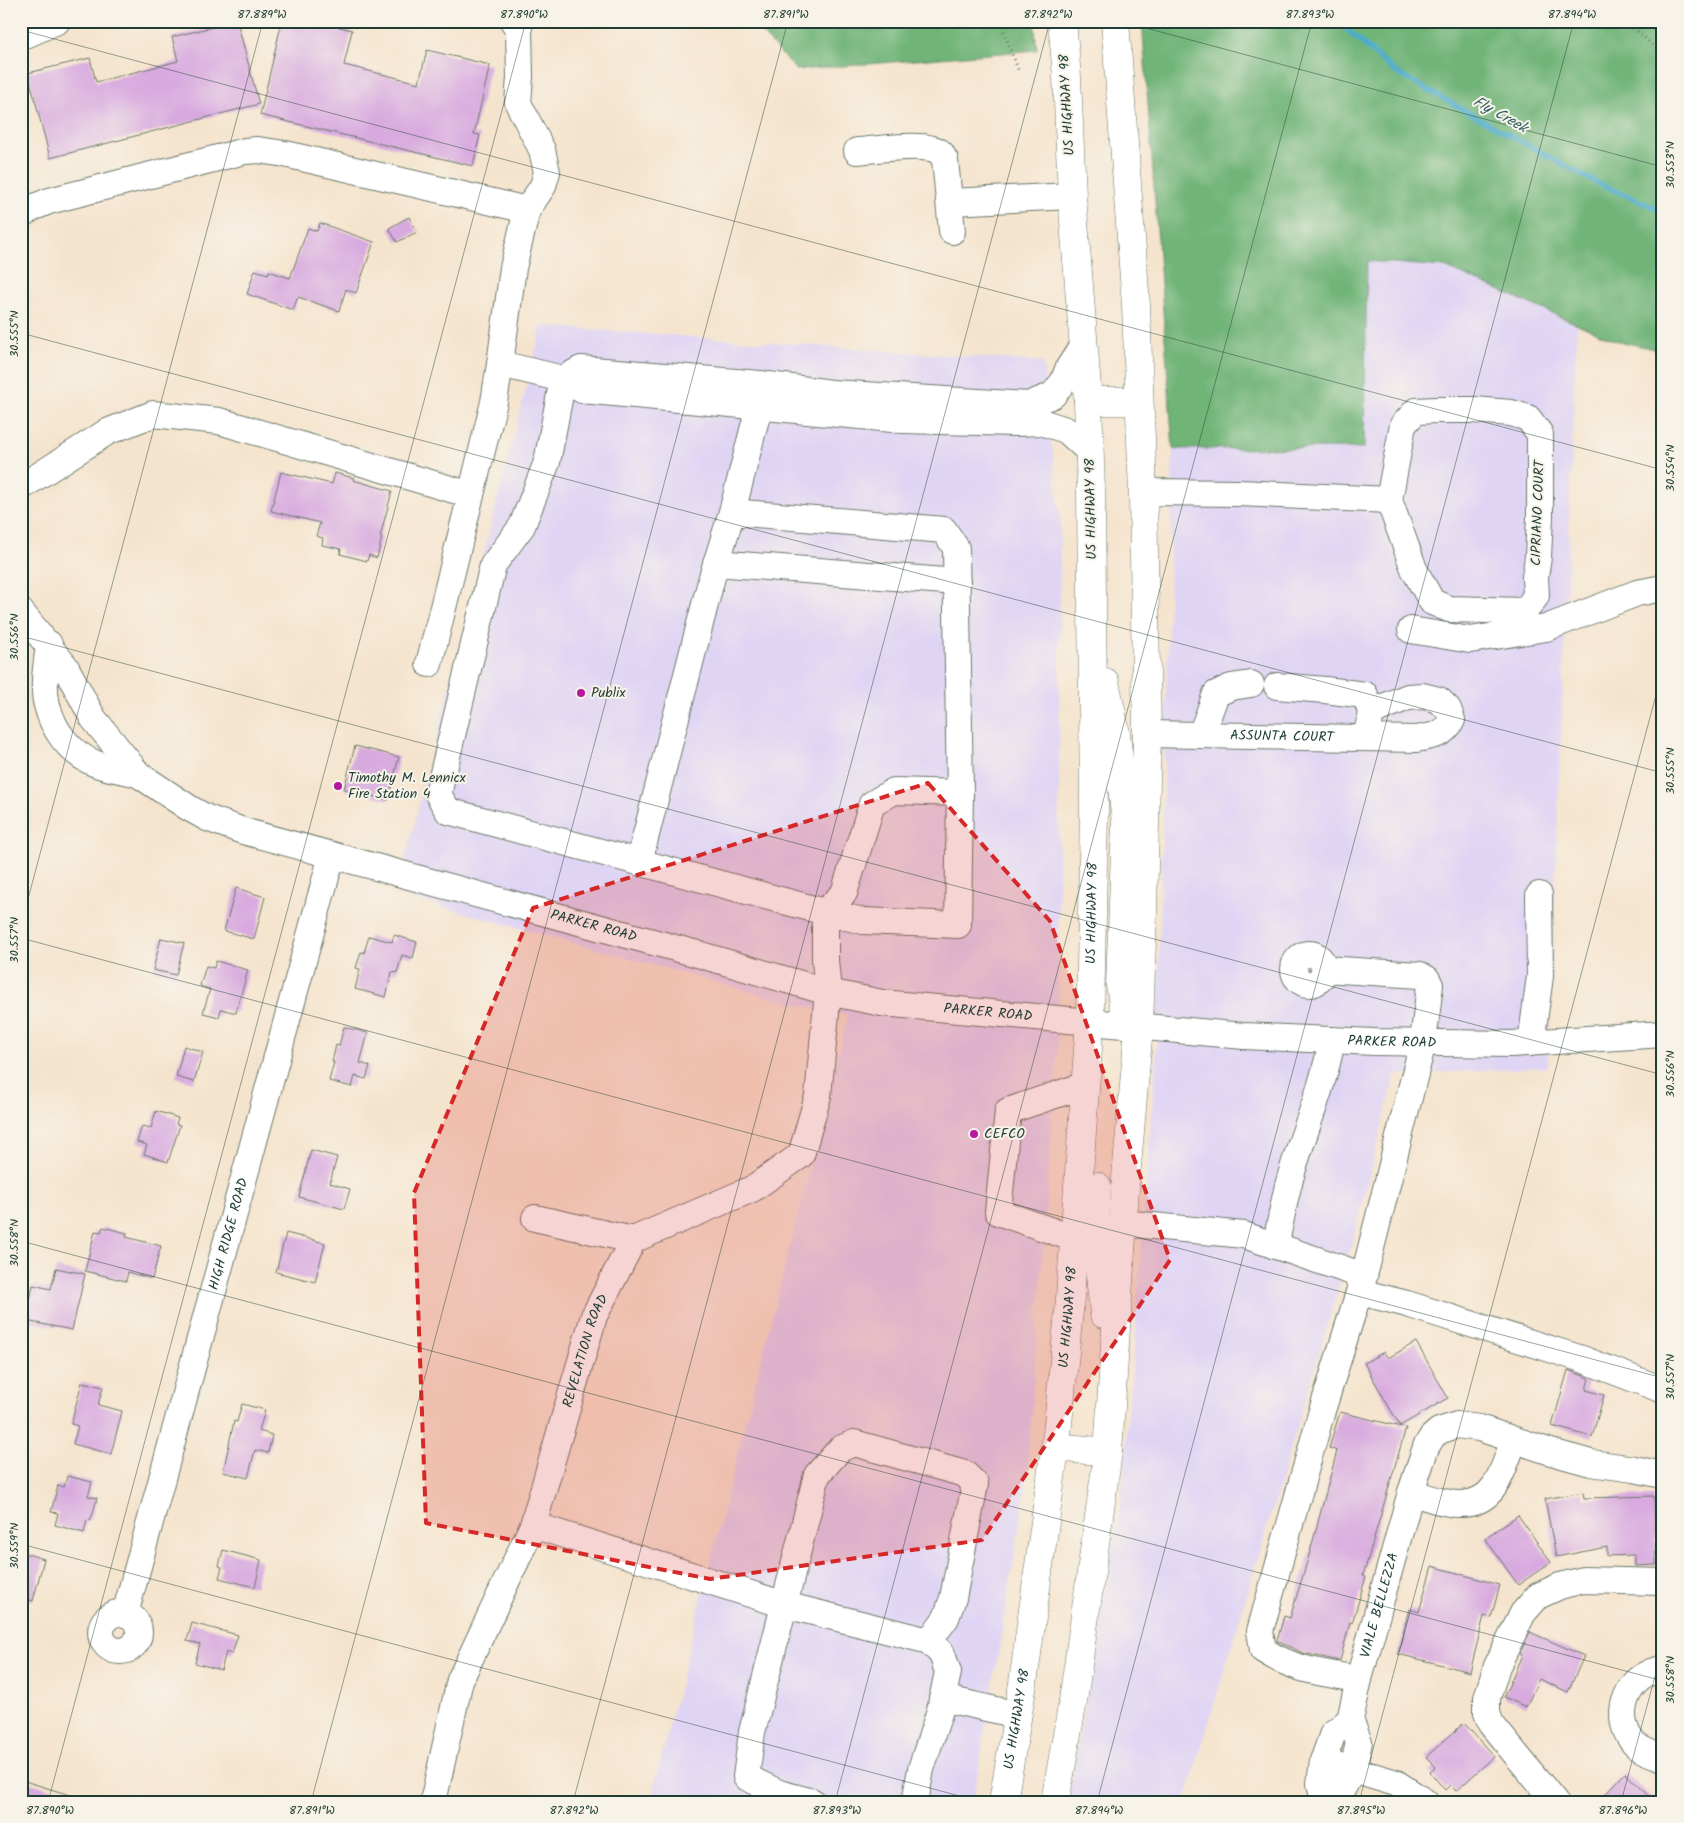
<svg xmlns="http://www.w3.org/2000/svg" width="1684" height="1823" font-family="Kalam,sans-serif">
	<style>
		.built { fill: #e0d4f4 }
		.forest { fill: #6fb478; stroke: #477856 }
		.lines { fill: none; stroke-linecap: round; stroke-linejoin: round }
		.stream { stroke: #4caccb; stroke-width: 5 }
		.building { fill: #d8aadf }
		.minor-casing { stroke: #6a776a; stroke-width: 28 }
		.major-casing { stroke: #6a776a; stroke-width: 29 }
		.path { stroke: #6a776a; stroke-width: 3; stroke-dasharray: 1 4; stroke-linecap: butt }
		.minor { stroke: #fff; stroke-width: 26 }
		.major { stroke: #fff; stroke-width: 28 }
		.marked { fill: #d62828; fill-opacity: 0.2; stroke: #d62828; stroke-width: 4; stroke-dasharray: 10 6; stroke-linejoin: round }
		.ticks { fill: none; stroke: #1f3d34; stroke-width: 1; stroke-opacity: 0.45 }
		.poi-dot { fill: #b5179e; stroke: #f7f3e8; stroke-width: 2 }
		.labels { text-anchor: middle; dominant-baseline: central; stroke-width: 4; stroke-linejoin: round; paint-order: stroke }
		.street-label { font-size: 14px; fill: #1f3d34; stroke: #f7f3e8 }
		.poi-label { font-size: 14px; fill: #1f3d34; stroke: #f7f3e8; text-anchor: start }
		.water-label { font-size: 15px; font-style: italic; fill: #2c5e61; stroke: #f7f3e8 }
		.neatline { fill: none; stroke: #1f3d34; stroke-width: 2 }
		.ticks-label { font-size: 12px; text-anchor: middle; fill: #1f3d34 }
	</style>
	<rect width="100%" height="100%" fill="#f7f3e8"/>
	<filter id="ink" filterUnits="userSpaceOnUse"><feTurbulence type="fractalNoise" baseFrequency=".02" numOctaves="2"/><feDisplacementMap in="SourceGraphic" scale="10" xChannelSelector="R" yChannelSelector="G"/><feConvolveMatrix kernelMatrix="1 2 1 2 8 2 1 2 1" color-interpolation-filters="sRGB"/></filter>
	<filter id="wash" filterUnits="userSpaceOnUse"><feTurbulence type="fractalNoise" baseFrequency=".0096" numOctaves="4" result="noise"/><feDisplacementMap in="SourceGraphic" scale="20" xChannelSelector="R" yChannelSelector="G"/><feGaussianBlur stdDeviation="1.12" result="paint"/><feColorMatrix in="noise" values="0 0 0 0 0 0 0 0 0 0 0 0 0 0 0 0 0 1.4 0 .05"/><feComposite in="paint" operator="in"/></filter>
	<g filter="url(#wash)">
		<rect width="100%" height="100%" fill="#f5e4cd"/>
		<!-- built -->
		<path class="built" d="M1367,261L1445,267L1577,324L1548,1067L1395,1075L1351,1247L1185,1802H1068L1122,1496L1156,1059L1173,449L1364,448Z
			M542,326L1043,362L1060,520L1058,1043L1026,1487L973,1802H650L848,1015L788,1002L396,894Z"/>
		<!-- forest -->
		<path class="forest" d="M751,21H1034L1037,50L796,70Z
			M1142,21H1663V351L1614,340L1445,267L1367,261L1364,448L1173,449Z"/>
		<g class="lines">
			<!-- stream -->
			<path class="stream" d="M1337,21L1395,72L1595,182L1663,211"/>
		</g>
		<g id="blocks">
			<!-- building -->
			<path class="building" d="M237,21L259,104L50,158L28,73L90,58L96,82L178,61L172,37Z
				M282,21H315L352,30L344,65L419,83L427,50L490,65L474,134L480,135L473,166L260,115Z
				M409,217L417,232L397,242L389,228Z
				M320,223L374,242L356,293L346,289L339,311L298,297L293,310L247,294L255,270L268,274L269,271L290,278L308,228L317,231Z
				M281,472L332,484L335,473L354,478L353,480L392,491L380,537H382L377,558L369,555L367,561L340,554L341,549L322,545L323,538L316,536L320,523L271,511Z
				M355,746L399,757L388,800L344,789Z
				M236,888L265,897L254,939L224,931Z
				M394,935L417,942L413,958L402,955L397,973L392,972L386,997L355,989L360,969L356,968L361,952L364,953L369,936L392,942Z
				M161,938L184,943L176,975L153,970Z
				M216,961L248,970L236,1013L221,1009L219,1017L203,1013L210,989L200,986L206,966L214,968Z
				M344,1027L368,1033L360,1063L370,1066L366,1079L355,1076L352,1087L329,1081L334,1062H332L336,1045L339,1046Z
				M184,1046L203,1052L194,1082L176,1077Z
				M156,1111L178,1118L176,1124L180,1125L168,1162L144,1154L147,1145L137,1142L142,1126L151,1128Z
				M311,1150L337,1157L330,1183L350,1189L344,1209L299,1197Z
				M103,1227L127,1233L126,1237L161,1246L152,1279L128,1272L126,1281L85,1271L95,1231L101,1232Z
				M286,1233L325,1243L315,1282L276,1272Z
				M56,1268L85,1274L72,1330L21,1320L25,1299L30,1300L33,1285L51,1289Z
				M1416,1342L1448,1398L1400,1426L1364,1363L1384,1352L1388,1358Z
				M1568,1370L1589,1378L1586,1390L1604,1395L1592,1437L1552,1426Z
				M82,1382L103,1387L98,1405L122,1411L111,1454L73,1444L78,1426L71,1424Z
				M242,1404L265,1410L259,1431L272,1435L268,1453L255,1450L248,1478L223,1472L234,1421L237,1422Z
				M1340,1412L1406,1428L1363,1576L1366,1577L1352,1623L1350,1622L1340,1661L1303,1653L1277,1641L1284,1616L1290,1618L1310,1552L1337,1451L1329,1448Z
				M67,1476L92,1482L88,1496L97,1498L93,1513L90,1521L87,1520L84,1533L55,1525L58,1513L51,1512L58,1485L64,1487Z
				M1583,1492L1584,1498L1654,1496L1656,1565L1635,1566V1555L1607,1556V1547L1556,1557L1545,1499Z
				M1518,1515L1551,1562L1518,1585L1485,1538Z
				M223,1550L261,1560L255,1587L219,1578L222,1567L219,1566Z
				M21,1552L44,1559L33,1601L21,1597Z
				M1432,1566L1500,1585L1491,1618L1484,1616L1470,1672L1398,1654L1409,1609L1419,1612Z
				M192,1623L238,1635L232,1654L226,1652L221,1670L195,1663L200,1644L187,1641Z
				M1530,1632L1584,1656L1568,1692L1539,1679L1526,1707L1504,1697L1522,1655L1520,1653Z
				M1464,1723L1494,1757L1456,1791L1450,1785L1445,1790L1430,1772L1436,1767L1426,1757Z
				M1625,1773L1656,1802H1598Z
				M21,1780L80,1798L79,1802H21Z"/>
		</g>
	</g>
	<g filter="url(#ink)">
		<use href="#blocks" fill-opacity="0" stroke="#6a776a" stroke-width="1"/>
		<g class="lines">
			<!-- minor casing -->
			<g class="minor-casing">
				<g id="minor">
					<path d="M513,21L519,30L520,77L518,103L542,150L547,172L543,186L527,210"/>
					<path d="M21,37L57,21"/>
					<path d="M857,151C875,150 928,141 941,153C942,154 944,159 945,160L952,231"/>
					<path d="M950,202L1072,196"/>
					<path d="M21,215L32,208L49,201L245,151L258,150L285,154L527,210L513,268L500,364L563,379L582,390L903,420L1016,423L1041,422L1066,430L1090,452"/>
					<path d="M1436,410H1474L1511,413L1528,418L1540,434V517L1538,557L1535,577L1536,596L1525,611L1449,609L1432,602L1414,569L1389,500L1403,425L1416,411Z"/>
					<path d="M21,487L107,432L153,414L219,421L471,495"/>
					<path d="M1143,494L1147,492L1239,493L1389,500"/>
					<path d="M732,512L759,407L760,390"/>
					<path d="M716,563L957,582"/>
					<path id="s1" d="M21,612L65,666L93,718L138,774L189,808L207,818L243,831L701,955L828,992L882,1003L1244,1036L1374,1042L1511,1044L1663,1034"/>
					<path d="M1411,630L1470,640L1546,628L1637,593L1663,588"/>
					<path d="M49,644C47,664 42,686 47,705C53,730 70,753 94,763C108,769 124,770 138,774"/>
					<path d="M429,664L494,402L500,364"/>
					<path d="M1277,686L1325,690L1365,695L1371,712L1368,730"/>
					<path id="s2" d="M1147,734L1416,739C1432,736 1444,736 1452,720L1448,709L1439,700L1423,696L1408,697L1371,712"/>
					<path d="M1201,735L1216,694L1231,687L1251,684"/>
					<path d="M639,862L712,577L732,512L944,530L956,548L960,793L894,791L872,804L844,893L825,912"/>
					<path d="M825,912L863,921L958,925L960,793"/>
					<circle cx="1309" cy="969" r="15"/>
					<path d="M1324,969L1420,975L1427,979L1430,985L1423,1042L1364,1276L1321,1414L1260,1631L1263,1650C1295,1671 1323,1673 1359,1679"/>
					<path d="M1531,1043L1540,976L1539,895"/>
					<path d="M535,1218L633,1240"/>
					<path d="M1123,1223L1244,1235L1364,1276"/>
					<path d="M1075,1239L998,1212L1008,1111L1085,1085"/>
					<path d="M1275,1246C1280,1226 1283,1206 1288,1186C1301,1137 1323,1090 1332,1040"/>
					<path d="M1360,1292L1407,1304L1582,1359L1663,1390"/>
					<path d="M1411,1492C1438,1501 1473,1516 1494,1487C1503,1474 1508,1455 1514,1440"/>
					<path d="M533,1525L785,1605L929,1641L942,1654L948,1672L940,1710L921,1769L915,1802"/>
					<circle cx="120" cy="1632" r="19"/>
					<path id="s3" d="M125,1614L332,855"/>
					<path d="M1663,1669C1629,1673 1611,1713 1632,1741C1638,1750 1653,1754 1663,1758"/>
					<path d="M942,1698L1018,1715"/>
					<path d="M1323,1761L1396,1783L1425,1802"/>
					<path id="s4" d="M433,1802L460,1680L533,1525L594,1316L633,1240L752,1189L801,1155L818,1096L828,992L825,960V912L448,811L438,794L493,565L522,526L547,462L563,379L581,369L760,384L832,393L1028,405L1053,395L1063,382L1069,367L1084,344"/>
					<path d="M813,1802L779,1793L746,1777L752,1732L817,1475L840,1449L854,1443L965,1474L975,1484L953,1598L946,1618L929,1641"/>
					<path d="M1324,1802L1320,1784L1323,1761L1333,1733L1350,1720"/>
					<path id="s5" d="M1331,1802L1341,1791L1353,1770L1359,1742L1350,1720L1359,1679L1411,1492L1426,1447L1432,1437L1439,1431L1457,1425L1479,1428L1551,1452L1591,1463L1634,1469L1663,1475"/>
					<path d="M1555,1802L1491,1724L1487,1713V1698L1497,1666L1523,1613L1538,1596L1560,1586L1583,1580L1663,1582"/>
				</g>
			</g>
			<!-- major casing -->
			<g class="major-casing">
				<g id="major">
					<path d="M1088,401H1139"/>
					<path d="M1105,682L1116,734L1126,823L1120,985L1124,1010L1135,1022"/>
					<path d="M1097,1186L1095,1228L1104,1314"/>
					<path d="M1055,1447L1108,1452"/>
					<path id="s6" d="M1003,1802L1023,1683L1057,1434L1069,1311L1090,1021L1094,809L1091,492L1088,401L1072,196L1067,77L1062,21"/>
					<path d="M1055,1802L1073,1701L1108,1452L1125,1189L1139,1027L1143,911L1147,734L1143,494L1136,305L1115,21"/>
				</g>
			</g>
			<!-- path -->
			<path class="path" d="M1003,21L1004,32L1019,72
				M1626,21L1663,55"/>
			<!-- minor -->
			<use href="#minor" class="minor"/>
			<!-- major -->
			<use href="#major" class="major"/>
		</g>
	</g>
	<!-- marked area -->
	<path class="marked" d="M928,783L1050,921L1170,1260L982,1540L710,1579L426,1523L414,1193L533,908Z"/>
	<!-- ticks -->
	<path class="ticks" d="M1120,21L1663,167M21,30L1663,470M21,333L1663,773M21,636L1663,1075M21,925L263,21M21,938L1663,1378M21,1241L1663,1681M21,1544L982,1802M48,1802L526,21M311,1802L788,21M573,1802L1050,21M835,1802L1312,21M1097,1802L1574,21M1359,1802L1663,669M1621,1802L1663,1647"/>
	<!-- markers -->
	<g class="poi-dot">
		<circle cx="581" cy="693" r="5"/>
		<circle cx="338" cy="786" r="5"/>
		<circle cx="974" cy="1134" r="5"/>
	</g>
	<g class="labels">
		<!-- street labels -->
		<g class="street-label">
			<text transform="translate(1067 105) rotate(-93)">US HIGHWAY 98</text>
			<text transform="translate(1091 509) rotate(-91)">US HIGHWAY 98</text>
			<text transform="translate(1538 513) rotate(-88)">CIPRIANO COURT</text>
			<text stroke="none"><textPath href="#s2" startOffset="135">ASSUNTA COURT</textPath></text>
			<text stroke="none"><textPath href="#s6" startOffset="894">US HIGHWAY 98</textPath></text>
			<text stroke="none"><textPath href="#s1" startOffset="684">PARKER ROAD</textPath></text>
			<text stroke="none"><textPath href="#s1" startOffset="1089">PARKER ROAD</textPath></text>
			<text stroke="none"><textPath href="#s1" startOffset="1494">PARKER ROAD</textPath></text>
			<text stroke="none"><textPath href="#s3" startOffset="394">HIGH RIDGE ROAD</textPath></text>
			<text stroke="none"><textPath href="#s6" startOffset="489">US HIGHWAY 98</textPath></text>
			<text stroke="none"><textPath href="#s4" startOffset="478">REVELATION ROAD</textPath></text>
			<text stroke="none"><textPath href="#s5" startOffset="210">VIALE BELLEZZA</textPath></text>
			<text stroke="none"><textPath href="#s6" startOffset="84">US HIGHWAY 98</textPath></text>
		</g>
		<!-- poi labels -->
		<g class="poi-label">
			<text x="591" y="693">Publix</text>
			<text x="348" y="778">Timothy M. Lennicx<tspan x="348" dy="16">Fire Station 4</tspan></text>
			<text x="984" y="1134">CEFCO</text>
		</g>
		<!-- water labels -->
		<g class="water-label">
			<text transform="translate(1500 115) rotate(29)">Fly Creek</text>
		</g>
	</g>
	<!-- margin -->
	<rect width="1684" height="1823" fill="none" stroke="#f7f3e8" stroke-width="55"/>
	<rect x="28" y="28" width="1628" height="1768" class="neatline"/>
	<g class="ticks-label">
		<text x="262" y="18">87.889°W</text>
		<text x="524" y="18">87.890°W</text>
		<text x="786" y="18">87.891°W</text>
		<text x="1048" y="18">87.892°W</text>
		<text x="1310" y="18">87.893°W</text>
		<text x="1572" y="18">87.894°W</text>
		<text transform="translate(1670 165) rotate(-90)" y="4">30.553°N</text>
		<text transform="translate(14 334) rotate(-90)" y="4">30.555°N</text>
		<text transform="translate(1670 468) rotate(-90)" y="4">30.554°N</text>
		<text transform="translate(14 637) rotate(-90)" y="4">30.556°N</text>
		<text transform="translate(1670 771) rotate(-90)" y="4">30.555°N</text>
		<text transform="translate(14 940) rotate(-90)" y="4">30.557°N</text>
		<text transform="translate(1670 1074) rotate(-90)" y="4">30.556°N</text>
		<text transform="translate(14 1243) rotate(-90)" y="4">30.558°N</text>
		<text transform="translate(1670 1377) rotate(-90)" y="4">30.557°N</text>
		<text transform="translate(14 1546) rotate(-90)" y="4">30.559°N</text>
		<text transform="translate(1670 1680) rotate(-90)" y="4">30.558°N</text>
		<text x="50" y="1814">87.890°W</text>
		<text x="312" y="1814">87.891°W</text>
		<text x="574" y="1814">87.892°W</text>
		<text x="837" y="1814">87.893°W</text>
		<text x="1099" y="1814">87.894°W</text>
		<text x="1361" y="1814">87.895°W</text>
		<text x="1623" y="1814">87.896°W</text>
	</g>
</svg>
